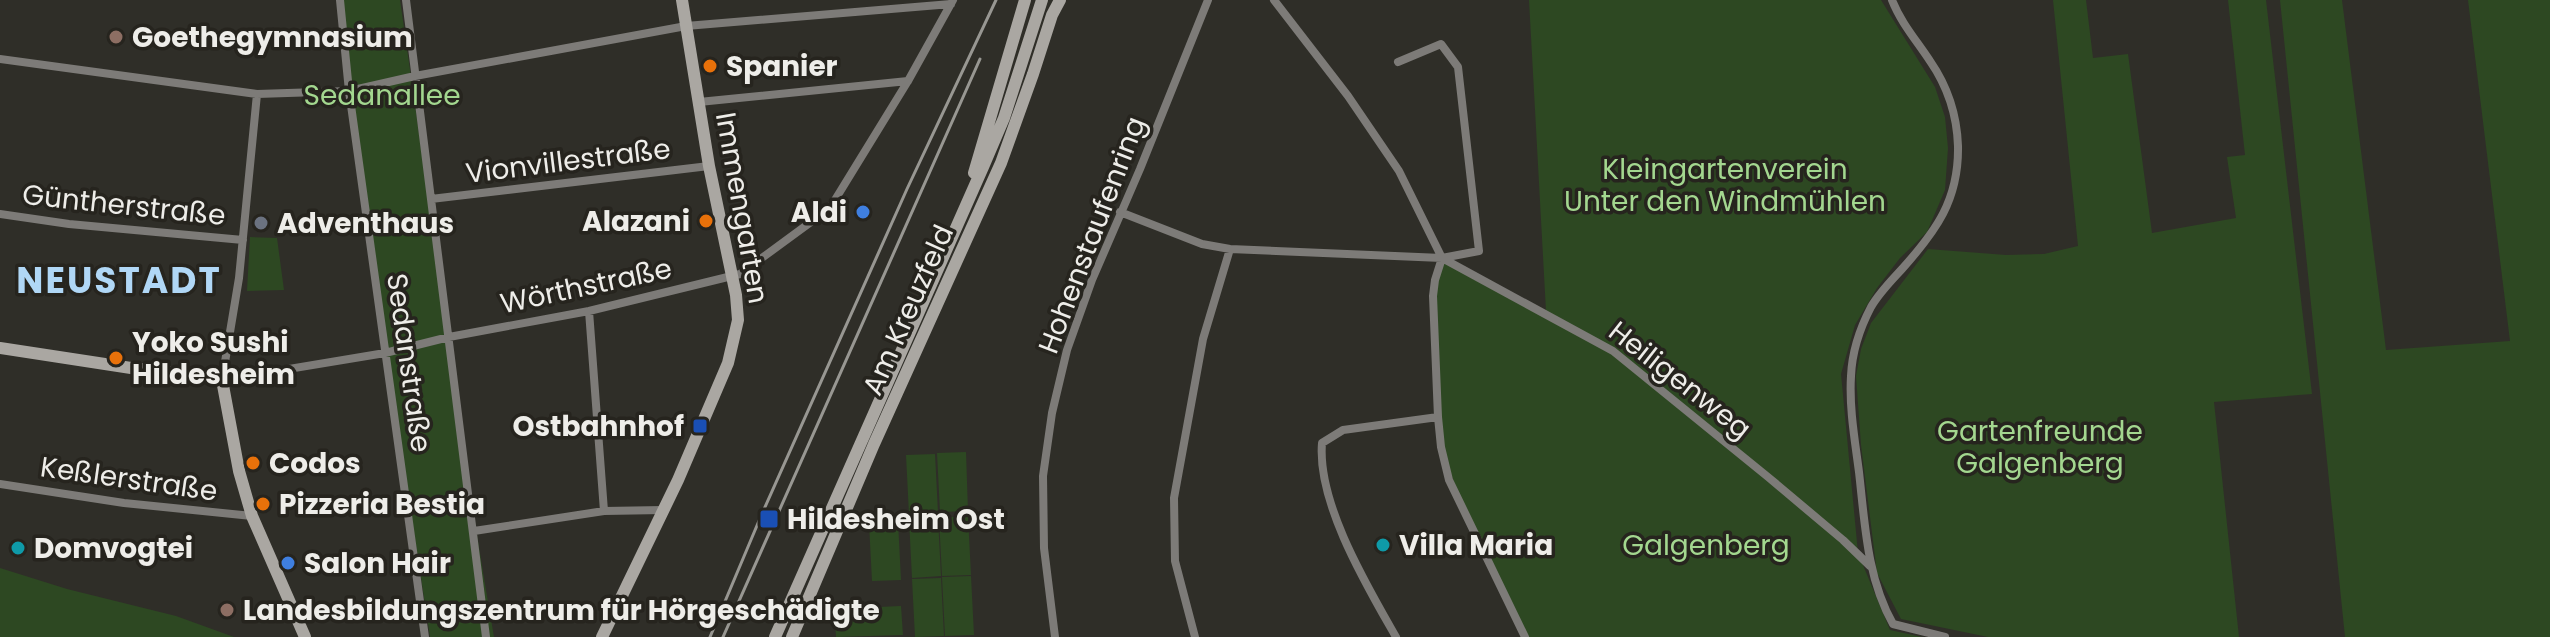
<svg xmlns="http://www.w3.org/2000/svg" width="2550" height="637" font-family="Poppins,sans-serif">
	<style>
		.green { fill: #2d4822 }
		.lines { fill: none; stroke-linecap: round; stroke-linejoin: round }
		.street { stroke: #7d7b78; stroke-width: 8 }
		.secondary { stroke: #aaa7a2; stroke-width: 12 }
		.rail { stroke: #989792; stroke-width: 3 }
		.education-dot { fill: #8d6e63; stroke: #26241e; stroke-width: 3 }
		.food-dot { fill: #e8710a; stroke: #26241e; stroke-width: 3 }
		.shop-dot { fill: #3f7fe0; stroke: #26241e; stroke-width: 3 }
		.worship-dot { fill: #6b7280; stroke: #26241e; stroke-width: 3 }
		.transit-dot { fill: #1a4fb4; stroke: #26241e; stroke-width: 3 }
		.culture-dot { fill: #0f9aa8; stroke: #26241e; stroke-width: 3 }
		.labels { text-anchor: middle; dominant-baseline: central; stroke-width: 7; stroke-linejoin: round; paint-order: stroke }
		.poi-label { font-size: 28px; font-weight: bold; fill: #eeede9; stroke: #26241e; text-anchor: start }
		.park-label { font-size: 28px; fill: #a3d78f; stroke: #26241e }
		.street-label { font-size: 28px; fill: #eeede9; stroke: #26241e }
		.district-label { font-size: 36px; font-weight: bold; letter-spacing: 2px; fill: #b0d7f6; stroke: #26241e }
	</style>
	<rect width="100%" height="100%" fill="#2f2e28"/>
	<!-- green -->
	<path class="green" d="M339,0H400C431,212 457,425 494,637H430L386,348Z
		M1529,0H1881L1935,87L1945,117L1948,148L1945,190L1927,232L1900,258L1877,288L1855,325L1841,374L1858,553L1890,630L1922,637H1525L1471,528L1441,447L1435,280L1442,258L1546,311Z
		M2053,0H2086L2093,58L2128,54L2152,233L2236,218L2227,157L2245,155L2228,0H2266L2312,394L2214,402L2239,637H1988L1901,619L1877,573L1861,445L1856,376L1861,349L1871,323L1928,249L2006,255L2044,254L2078,246Z
		M2280,0H2342L2386,350L2510,341L2468,0H2550V637H2345Z
		M250,237L277,238L284,290L247,291Z
		M966,452L968,511L940,512L937,453Z
		M935,454L938,512L909,514L906,455Z
		M968,516L971,575L942,576L939,518Z
		M938,518L941,576L912,578L909,519Z
		M898,521L901,580L872,581L869,523Z
		M0,568L67,589L176,616L234,637H0Z
		M971,576L974,635L945,636L942,577Z
		M941,578L944,636L915,637L912,579Z
		M855,606L856,608L901,606L903,635L836,637L835,621L840,620L839,607Z"/>
	<g class="lines">
		<!-- street -->
		<path class="street" d="M340,0L349,91L425,637
			M406,0L486,637
			M1274,0L1348,96L1399,171L1442,258L1479,251L1458,67L1441,44L1398,62
			M1892,0C1901,23 1917,41 1930,61C1948,87 1957,116 1958,146C1959,200 1936,231 1902,269C1891,281 1879,293 1871,307C1860,328 1852,352 1851,376C1849,408 1855,441 1859,472C1865,525 1867,578 1893,624L1945,637
			M0,59L257,94L349,91L415,76L686,26L951,4
			M257,94L239,278L222,380L385,353L449,337L589,311L740,274L830,208L908,81L953,0
			M699,102L908,81
			M431,199L709,166
			M1120,212L1202,244L1230,249L1442,258L1613,351L1768,477L1843,540L1870,566
			M0,214L69,224L243,240
			M1442,258L1435,280L1433,296L1438,417L1441,447L1449,480L1525,637
			M589,311L604,511
			M0,484L124,503L252,516
			M474,531L604,511L663,510
			M1055,637L1044,548L1043,476L1052,413L1067,350L1092,280L1140,169L1208,0
			M1195,637L1175,561L1174,498L1203,339L1230,249
			M1396,637C1367,586 1317,503 1322,443L1343,430L1438,417"/>
		<!-- secondary -->
		<path class="secondary" d="M974,173L1025,0
			M0,348L131,368L216,377L222,380L239,471L252,516L305,637
			M602,637L678,480L728,363L738,320L736,295L709,166L682,0
			M775,637L983,167L1004,118L1042,0
			M792,637L874,444L1001,163L1033,74L1052,15L1060,0"/>
		<!-- rail -->
		<path class="rail" d="M710,637L761,516L907,189L996,0
			M723,637L980,59"/>
	</g>
	<!-- markers -->
	<g class="education-dot">
		<circle cx="116" cy="37" r="8"/>
		<circle cx="227" cy="610" r="8"/>
	</g>
	<g class="food-dot">
		<circle cx="710" cy="66" r="8"/>
		<circle cx="706" cy="221" r="8"/>
		<circle cx="116" cy="358" r="8"/>
		<circle cx="253" cy="463" r="8"/>
		<circle cx="263" cy="504" r="8"/>
	</g>
	<g class="shop-dot">
		<circle cx="863" cy="212" r="8"/>
		<circle cx="288" cy="563" r="8"/>
	</g>
	<circle class="worship-dot" cx="261" cy="223" r="8"/>
	<g class="transit-dot">
		<rect x="692" y="418" width="16" height="16" rx="4"/>
		<rect x="759" y="509" width="20" height="20" rx="4"/>
	</g>
	<g class="culture-dot">
		<circle cx="1383" cy="545" r="8"/>
		<circle cx="18" cy="548" r="8"/>
	</g>
	<g class="labels">
		<!-- poi labels -->
		<g class="poi-label">
			<text x="132" y="37">Goethegymnasium</text>
			<text x="726" y="66">Spanier</text>
			<text x="847" y="212" text-anchor="end">Aldi</text>
			<text x="690" y="221" text-anchor="end">Alazani</text>
			<text x="277" y="223">Adventhaus</text>
			<text x="132" y="342">Yoko Sushi<tspan x="132" dy="32">Hildesheim</tspan></text>
			<text x="684" y="426" text-anchor="end">Ostbahnhof</text>
			<text x="269" y="463">Codos</text>
			<text x="279" y="504">Pizzeria Bestia</text>
			<text x="787" y="519">Hildesheim Ost</text>
			<text x="1399" y="545">Villa Maria</text>
			<text x="34" y="548">Domvogtei</text>
			<text x="304" y="563">Salon Hair</text>
			<text x="243" y="610">Landesbildungszentrum für Hörgeschädigte</text>
		</g>
		<!-- park labels -->
		<g class="park-label">
			<text x="382" y="95">Sedanallee</text>
			<text x="1725" y="169">Kleingartenverein<tspan x="1725" dy="32">Unter den Windmühlen</tspan></text>
			<text x="2040" y="431">Gartenfreunde<tspan x="2040" dy="32">Galgenberg</tspan></text>
			<text x="1706" y="545">Galgenberg</text>
		</g>
		<!-- street labels -->
		<g class="street-label">
			<text transform="translate(568 161) rotate(-7)">Vionvillestraße</text>
			<text transform="translate(124 205) rotate(6)">Güntherstraße</text>
			<text transform="translate(742 208) rotate(80)">Immengarten</text>
			<text transform="translate(1092 235) rotate(-69)">Hohenstaufenring</text>
			<text transform="translate(586 286) rotate(-12)">Wörthstraße</text>
			<text transform="translate(908 310) rotate(-66)">Am Kreuzfeld</text>
			<text transform="translate(409 363) rotate(82)">Sedanstraße</text>
			<text transform="translate(1680 380) rotate(38)">Heiligenweg</text>
			<text transform="translate(129 479) rotate(8)">Keßlerstraße</text>
		</g>
		<!-- district labels -->
		<g class="district-label">
			<text x="119" y="280">NEUSTADT</text>
		</g>
	</g>
</svg>
